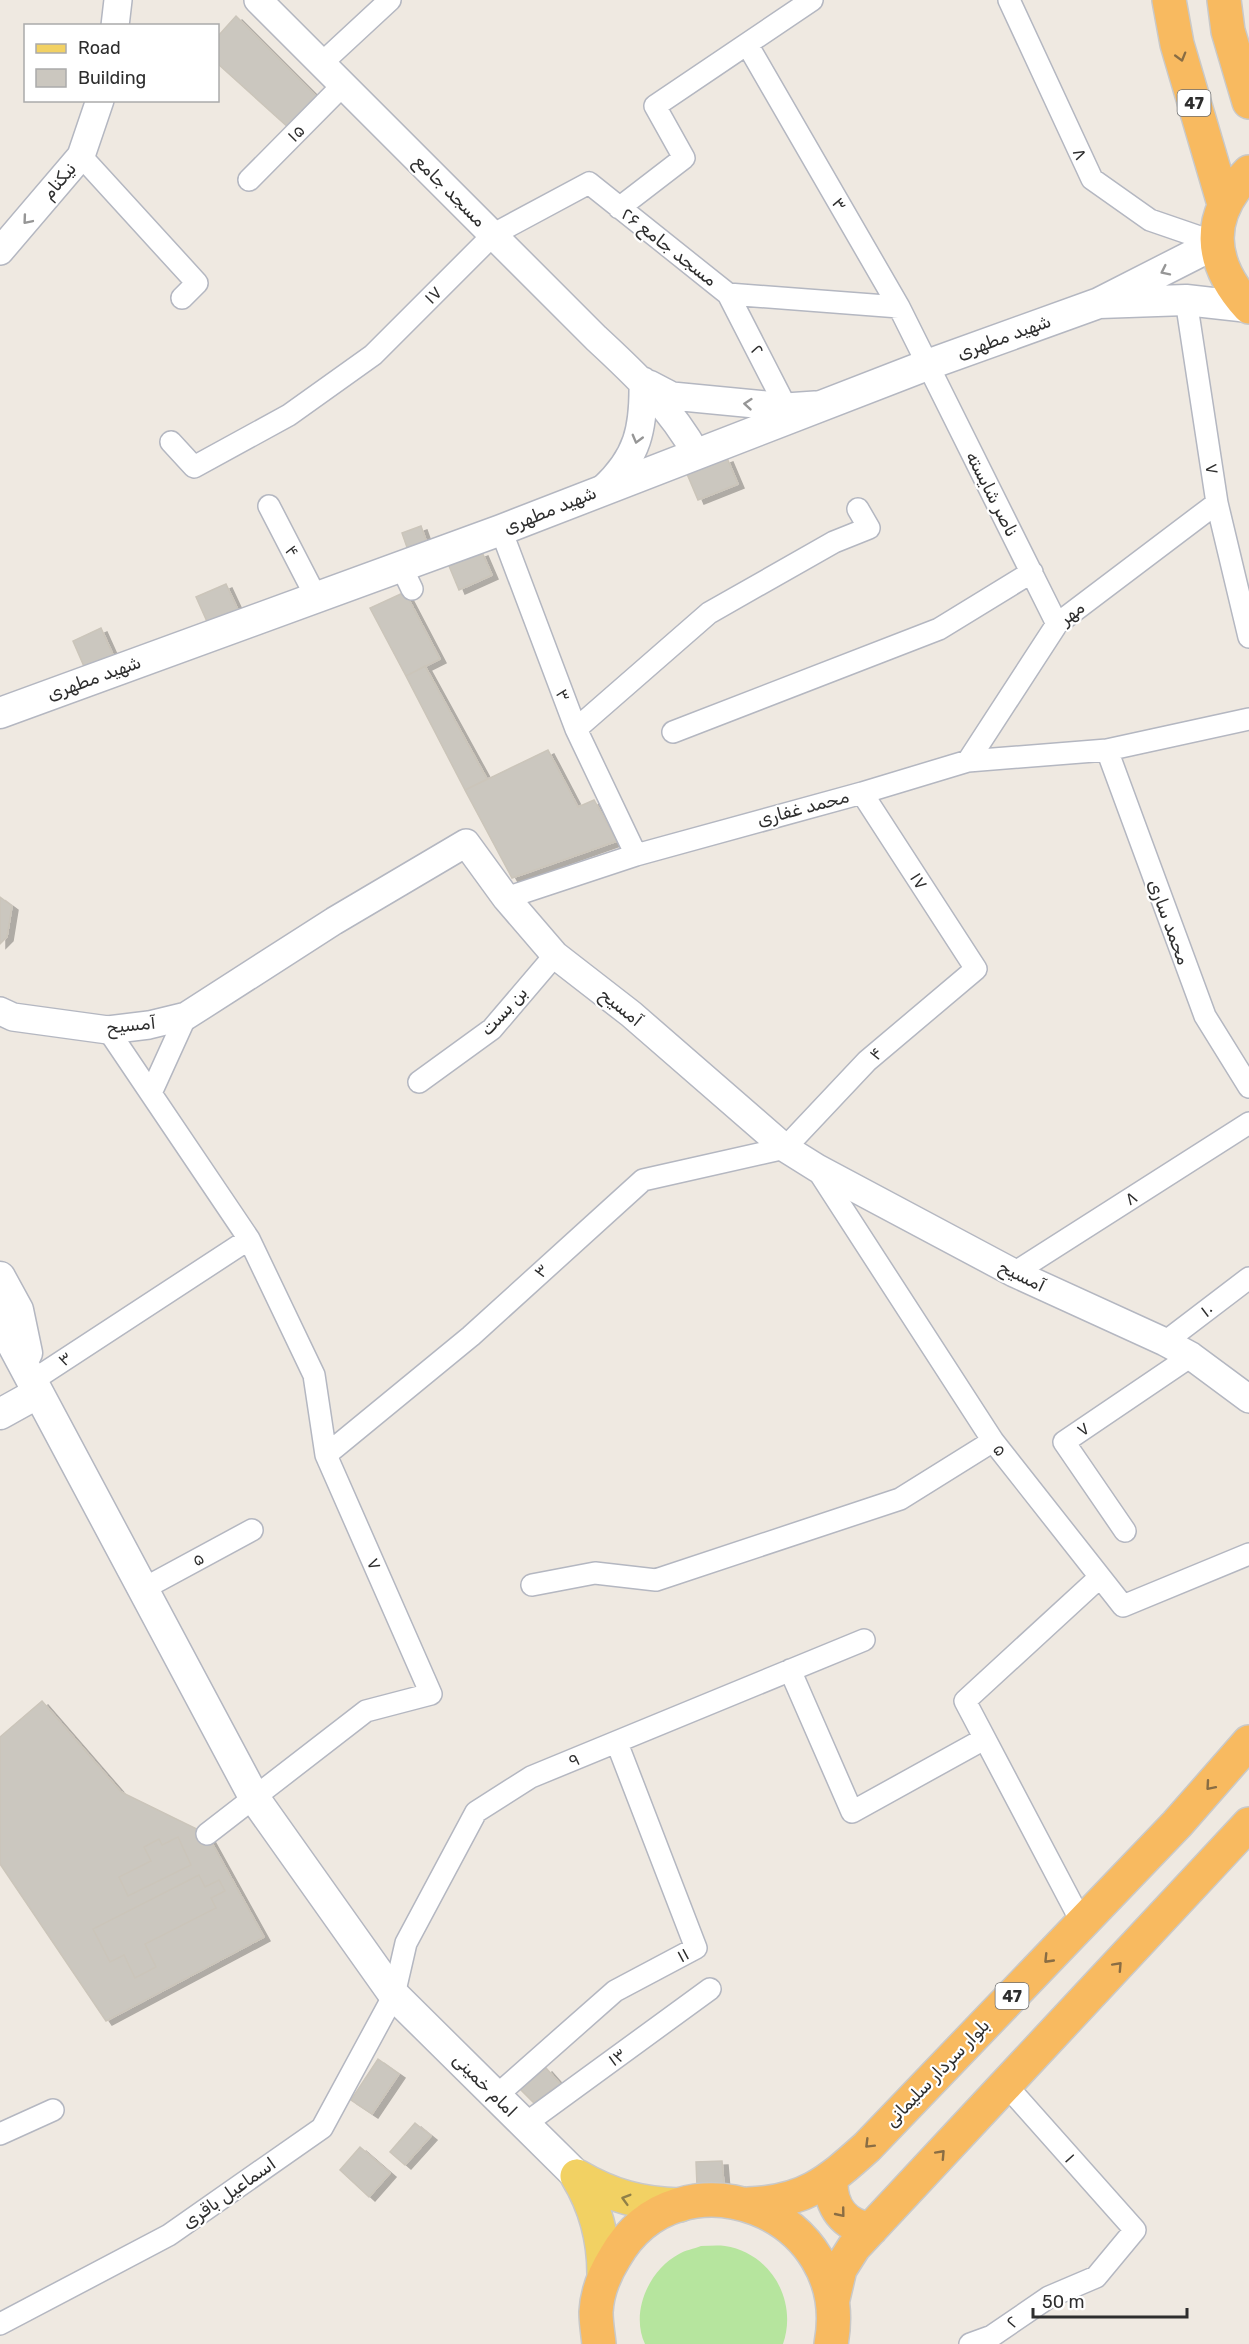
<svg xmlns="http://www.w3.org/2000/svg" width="1249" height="2344" font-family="Rubik,Vazirmatn,sans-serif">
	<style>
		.grass { fill: #b6e59e }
		.building { fill: #cbc7bf; stroke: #cbc5ba; stroke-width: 1.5; filter: url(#shadow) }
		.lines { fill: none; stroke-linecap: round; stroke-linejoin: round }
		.minor-casing { stroke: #b4b7c1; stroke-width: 24 }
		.tertiary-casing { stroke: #b4b7c1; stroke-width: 30 }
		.secondary-casing { stroke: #b4b7c1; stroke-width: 33 }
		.primary-casing { stroke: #c9c9c9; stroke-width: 36 }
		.trunk-casing { stroke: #c9c9c9; stroke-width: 36 }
		.minor { stroke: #fff; stroke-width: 21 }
		.tertiary { stroke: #fff; stroke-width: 27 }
		.secondary { stroke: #fff; stroke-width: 30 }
		.primary { stroke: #f2d163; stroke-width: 33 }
		.trunk { stroke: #f8ba60; stroke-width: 33 }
		.oneway { stroke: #896d44 }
		.oneway2 { stroke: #969696 }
		.oneway3 { stroke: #908048 }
		.labels { text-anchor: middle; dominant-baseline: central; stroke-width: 4.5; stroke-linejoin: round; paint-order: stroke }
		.shield { fill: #fff; stroke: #6d6d6d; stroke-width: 1.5 }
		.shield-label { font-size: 16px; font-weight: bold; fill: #2e2e2e }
		.street-label { font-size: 18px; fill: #2e2e2e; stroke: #fff }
	</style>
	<defs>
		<filter id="shadow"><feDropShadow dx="6" dy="4" stdDeviation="0" flood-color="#0004"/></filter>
	</defs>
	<rect width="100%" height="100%" fill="#efe9e1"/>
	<!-- grass -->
	<path class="grass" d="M701,2246C709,2246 717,2245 725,2246C771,2253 798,2301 783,2344H645C630,2312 649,2270 679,2254C685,2250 694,2249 701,2246Z"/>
	<!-- building -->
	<path class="building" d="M236,16L319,99L290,129L218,64V36Z
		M727,458L738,484L698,500L687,474Z
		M421,526L428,546L409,553L402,533Z
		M482,552L492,575L459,590L449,566Z
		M226,584L240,614L209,626L196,597Z
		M405,592L440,659L406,676L370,608Z
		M101,628L115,659L86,671L73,641Z
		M425,666L487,779L465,790L406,676Z
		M548,750L578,807L594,800L617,841L512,878L465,790Z
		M0,897L12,906L7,937L0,944Z
		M42,1701L121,1792L207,1834L264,1937L106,2021L0,1864V1737Z
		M178,1837L191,1865L128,1896L119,1877L151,1861L144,1847L159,1839L162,1845Z
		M199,1875L205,1887L219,1880L225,1891L211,1898L216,1908L145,1944L156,1967L135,1978L124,1955L110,1962L93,1929Z
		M378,2059L399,2074L372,2114L351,2100Z
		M546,2068L560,2084L534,2103L520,2089Z
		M415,2123L431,2136L405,2165L390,2152Z
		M360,2147L390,2173L369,2197L340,2170Z
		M722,2161L724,2185L697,2186L696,2162Z"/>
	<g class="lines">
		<!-- minor casing -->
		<g class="minor-casing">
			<path id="minor" d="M1009,0L1092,179L1150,220L1217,243
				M747,44L899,307L1057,624
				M322,63L390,0
				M81,156L197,283L182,298
				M249,180L343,85
				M619,208L684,158L655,106L812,0
				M728,294L786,407
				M1186,300L1217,503L1249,637
				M171,442L194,467L289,415L373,355L494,234L589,183L728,294L899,307
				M269,506L316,597
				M501,530L576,729L636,855
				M401,566L412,589
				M576,729L709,613L834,542L869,528L858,509
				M673,732L939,629L1032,572
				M1107,750L1205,1016L1249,1087
				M968,761L1057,624L1217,503
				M506,898L636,855L862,793L968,761L1107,750L1249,719
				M108,1030L249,1239L314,1375L326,1455L431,1694L366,1711L207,1834
				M419,1082L492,1029L555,955
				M151,1093L186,1016
				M817,1169L993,1441L1123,1606L1249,1554
				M1014,1273L1249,1123
				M1165,1342L1249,1278
				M32,1381L249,1239
				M326,1455L471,1336L643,1180L785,1148L867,1061L976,969L862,793
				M1125,1531L1064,1442L1191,1356
				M532,1585L595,1573L656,1580L900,1499L993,1441
				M143,1589L252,1530
				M790,1670L852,1812L984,1739
				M1082,1923L965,1701L1100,1577
				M496,2096L615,1991L696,1948L617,1743
				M525,2124L710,1989
				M0,2134L53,2110
				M0,2324L169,2235L322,2128L394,1995L406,1943L476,1812L531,1777L864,1640
				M970,2344L992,2336L1049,2297L1096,2277L1135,2230L1006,2085"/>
		</g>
		<!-- tertiary casing -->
		<g class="tertiary-casing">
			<path id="tertiary" d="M258,0L596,338C635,374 671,408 697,455
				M115,26L118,0
				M0,251L81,156L100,100
				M649,384L672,396L786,407L815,405
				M603,489C638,457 644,428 643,381
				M0,1011L13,1017L108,1030L149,1025L186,1016L334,921L466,843L506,898L555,955L631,1014L785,1148L817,1168L1014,1273L1165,1342L1191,1356L1249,1399"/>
		</g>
		<!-- secondary casing -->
		<g class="secondary-casing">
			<path id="secondary" d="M1217,243L1099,303L1186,300L1249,307
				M0,713L501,530L927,365L1099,303
				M0,1277L18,1310L27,1353
				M0,1321L255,1799L394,1995L577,2176
				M0,1414L38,1393"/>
		</g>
		<!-- primary casing -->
		<g class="primary-casing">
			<path id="primary" d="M577,2176C611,2196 641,2204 680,2205
				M577,2176C596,2207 604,2238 604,2274"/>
		</g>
		<!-- trunk casing -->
		<g class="trunk-casing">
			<path id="trunk" d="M1169,0L1177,44L1224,204
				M1224,0L1228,31L1249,102
				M1249,172C1205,216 1208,262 1249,307
				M831,2180C830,2206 844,2226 871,2229
				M748,2204C804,2202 827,2183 867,2147L1177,1824L1249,1742
				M833,2299L840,2269L854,2247L1249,1824
				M599,2344C598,2334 596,2323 596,2312C597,2293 605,2273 615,2257C679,2145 856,2211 831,2344"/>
		</g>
		<!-- minor -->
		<use href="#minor" class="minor"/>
		<!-- tertiary -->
		<use href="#tertiary" class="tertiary"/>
		<!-- secondary -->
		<use href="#secondary" class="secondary"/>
		<!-- primary -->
		<use href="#primary" class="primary"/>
		<!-- trunk -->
		<use href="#trunk" class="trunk"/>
	</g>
	<!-- one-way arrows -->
	<defs><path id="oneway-chevron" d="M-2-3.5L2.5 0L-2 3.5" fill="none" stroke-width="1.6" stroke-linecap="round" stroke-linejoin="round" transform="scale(1.5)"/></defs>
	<g class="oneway">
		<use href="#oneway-chevron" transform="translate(1181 57) rotate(74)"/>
		<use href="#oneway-chevron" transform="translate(1210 1786) rotate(131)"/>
		<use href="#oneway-chevron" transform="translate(1048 1959) rotate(134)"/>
		<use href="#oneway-chevron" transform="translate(1118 1966) rotate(-47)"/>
		<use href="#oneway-chevron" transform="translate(869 2144) rotate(135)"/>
		<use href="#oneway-chevron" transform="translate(941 2154) rotate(-47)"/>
		<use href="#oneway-chevron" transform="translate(841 2213) rotate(51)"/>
	</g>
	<g class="oneway2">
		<use href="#oneway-chevron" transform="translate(27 220) rotate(130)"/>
		<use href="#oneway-chevron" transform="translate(1165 271) rotate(154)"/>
		<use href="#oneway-chevron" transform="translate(748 404) rotate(-175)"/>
		<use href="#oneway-chevron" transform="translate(637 439) rotate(105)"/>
	</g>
	<use class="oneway3" href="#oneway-chevron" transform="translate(626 2199) rotate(-164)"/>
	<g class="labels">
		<!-- shield labels -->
		<g class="shield">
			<rect x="1177.5" y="90" width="33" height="26" rx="4.5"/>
			<rect x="995.5" y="1983" width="33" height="26" rx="4.5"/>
		</g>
		<g class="shield-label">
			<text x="1194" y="103">47</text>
			<text x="1012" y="1996">47</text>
		</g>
		<!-- street labels -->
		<g class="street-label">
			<text transform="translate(296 133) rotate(-45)">۱۵</text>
			<text transform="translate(1080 154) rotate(65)">۸</text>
			<text transform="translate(59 181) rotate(-50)">نیکنام</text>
			<text transform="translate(450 191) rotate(45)">مسجد جامع</text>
			<text transform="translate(839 204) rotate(60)">۳</text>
			<text transform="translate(669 247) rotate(38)">۲۶ مسجد جامع</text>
			<text transform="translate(433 295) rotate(-45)">۱۷</text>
			<text transform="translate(1004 337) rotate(-20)">شهید مطهری</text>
			<text transform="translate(757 350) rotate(63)">۲</text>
			<text transform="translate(1212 469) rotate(81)">۷</text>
			<text transform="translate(992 494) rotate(63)">ناصر شایسته</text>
			<text transform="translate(550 510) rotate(-22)">شهید مطهری</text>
			<text transform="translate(292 551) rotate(63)">۴</text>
			<text transform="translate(1072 613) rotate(-38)">مهر</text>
			<text transform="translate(94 678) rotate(-20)">شهید مطهری</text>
			<text transform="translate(563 695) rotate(69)">۳</text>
			<text transform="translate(803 808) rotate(-15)">محمد غفاری</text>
			<text transform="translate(919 881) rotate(57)">۱۷</text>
			<text transform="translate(1169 922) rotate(70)">محمد ساری</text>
			<text transform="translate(621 1007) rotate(39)">آمسیح</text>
			<text transform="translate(504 1011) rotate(-47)">بن بست</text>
			<text transform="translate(131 1025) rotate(-6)">آمسیح</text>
			<text transform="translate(876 1054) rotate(-41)">۴</text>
			<text transform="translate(1131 1198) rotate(-32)">۸</text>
			<text transform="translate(541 1271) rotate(-42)">۳</text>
			<text transform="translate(1022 1276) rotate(26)">آمسیح</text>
			<text transform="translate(1207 1310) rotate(-37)">۱۰</text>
			<text transform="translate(65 1359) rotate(-33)">۳</text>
			<text transform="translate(1083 1429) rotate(-34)">۷</text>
			<text transform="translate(1000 1450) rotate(53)">۵</text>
			<text transform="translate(198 1559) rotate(-29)">۵</text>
			<text transform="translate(374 1564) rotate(66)">۷</text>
			<text transform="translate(574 1760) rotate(-21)">۹</text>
			<text transform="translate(683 1955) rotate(-28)">۱۱</text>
			<text transform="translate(617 2057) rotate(-36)">۱۳</text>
			<text transform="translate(937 2073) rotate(-46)">بلوار سردار سلیمانی</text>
			<text transform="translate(485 2085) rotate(45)">امام خمینی</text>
			<text transform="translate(1070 2158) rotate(48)">۱</text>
			<text transform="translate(229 2193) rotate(-35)">اسماعیل باقری</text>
			<text transform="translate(1012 2322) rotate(-35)">۲</text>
		</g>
	</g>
	<!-- legend -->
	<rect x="24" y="24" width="195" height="78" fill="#ffffff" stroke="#ababab" stroke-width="1.5"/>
	<rect x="36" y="44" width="30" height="9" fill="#f2d163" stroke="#ababab" stroke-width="1.5"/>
	<text x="78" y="54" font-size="18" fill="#2e2e2e">Road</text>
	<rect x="36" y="69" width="30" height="18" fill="#cbc7bf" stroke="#ababab" stroke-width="1.5"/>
	<text x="78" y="84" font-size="18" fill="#2e2e2e">Building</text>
	<!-- scale -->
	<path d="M1033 2308v9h154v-9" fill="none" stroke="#2e2e2e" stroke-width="3"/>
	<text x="1042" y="2308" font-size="18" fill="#2e2e2e" stroke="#ffffff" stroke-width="4.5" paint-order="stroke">50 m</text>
</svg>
